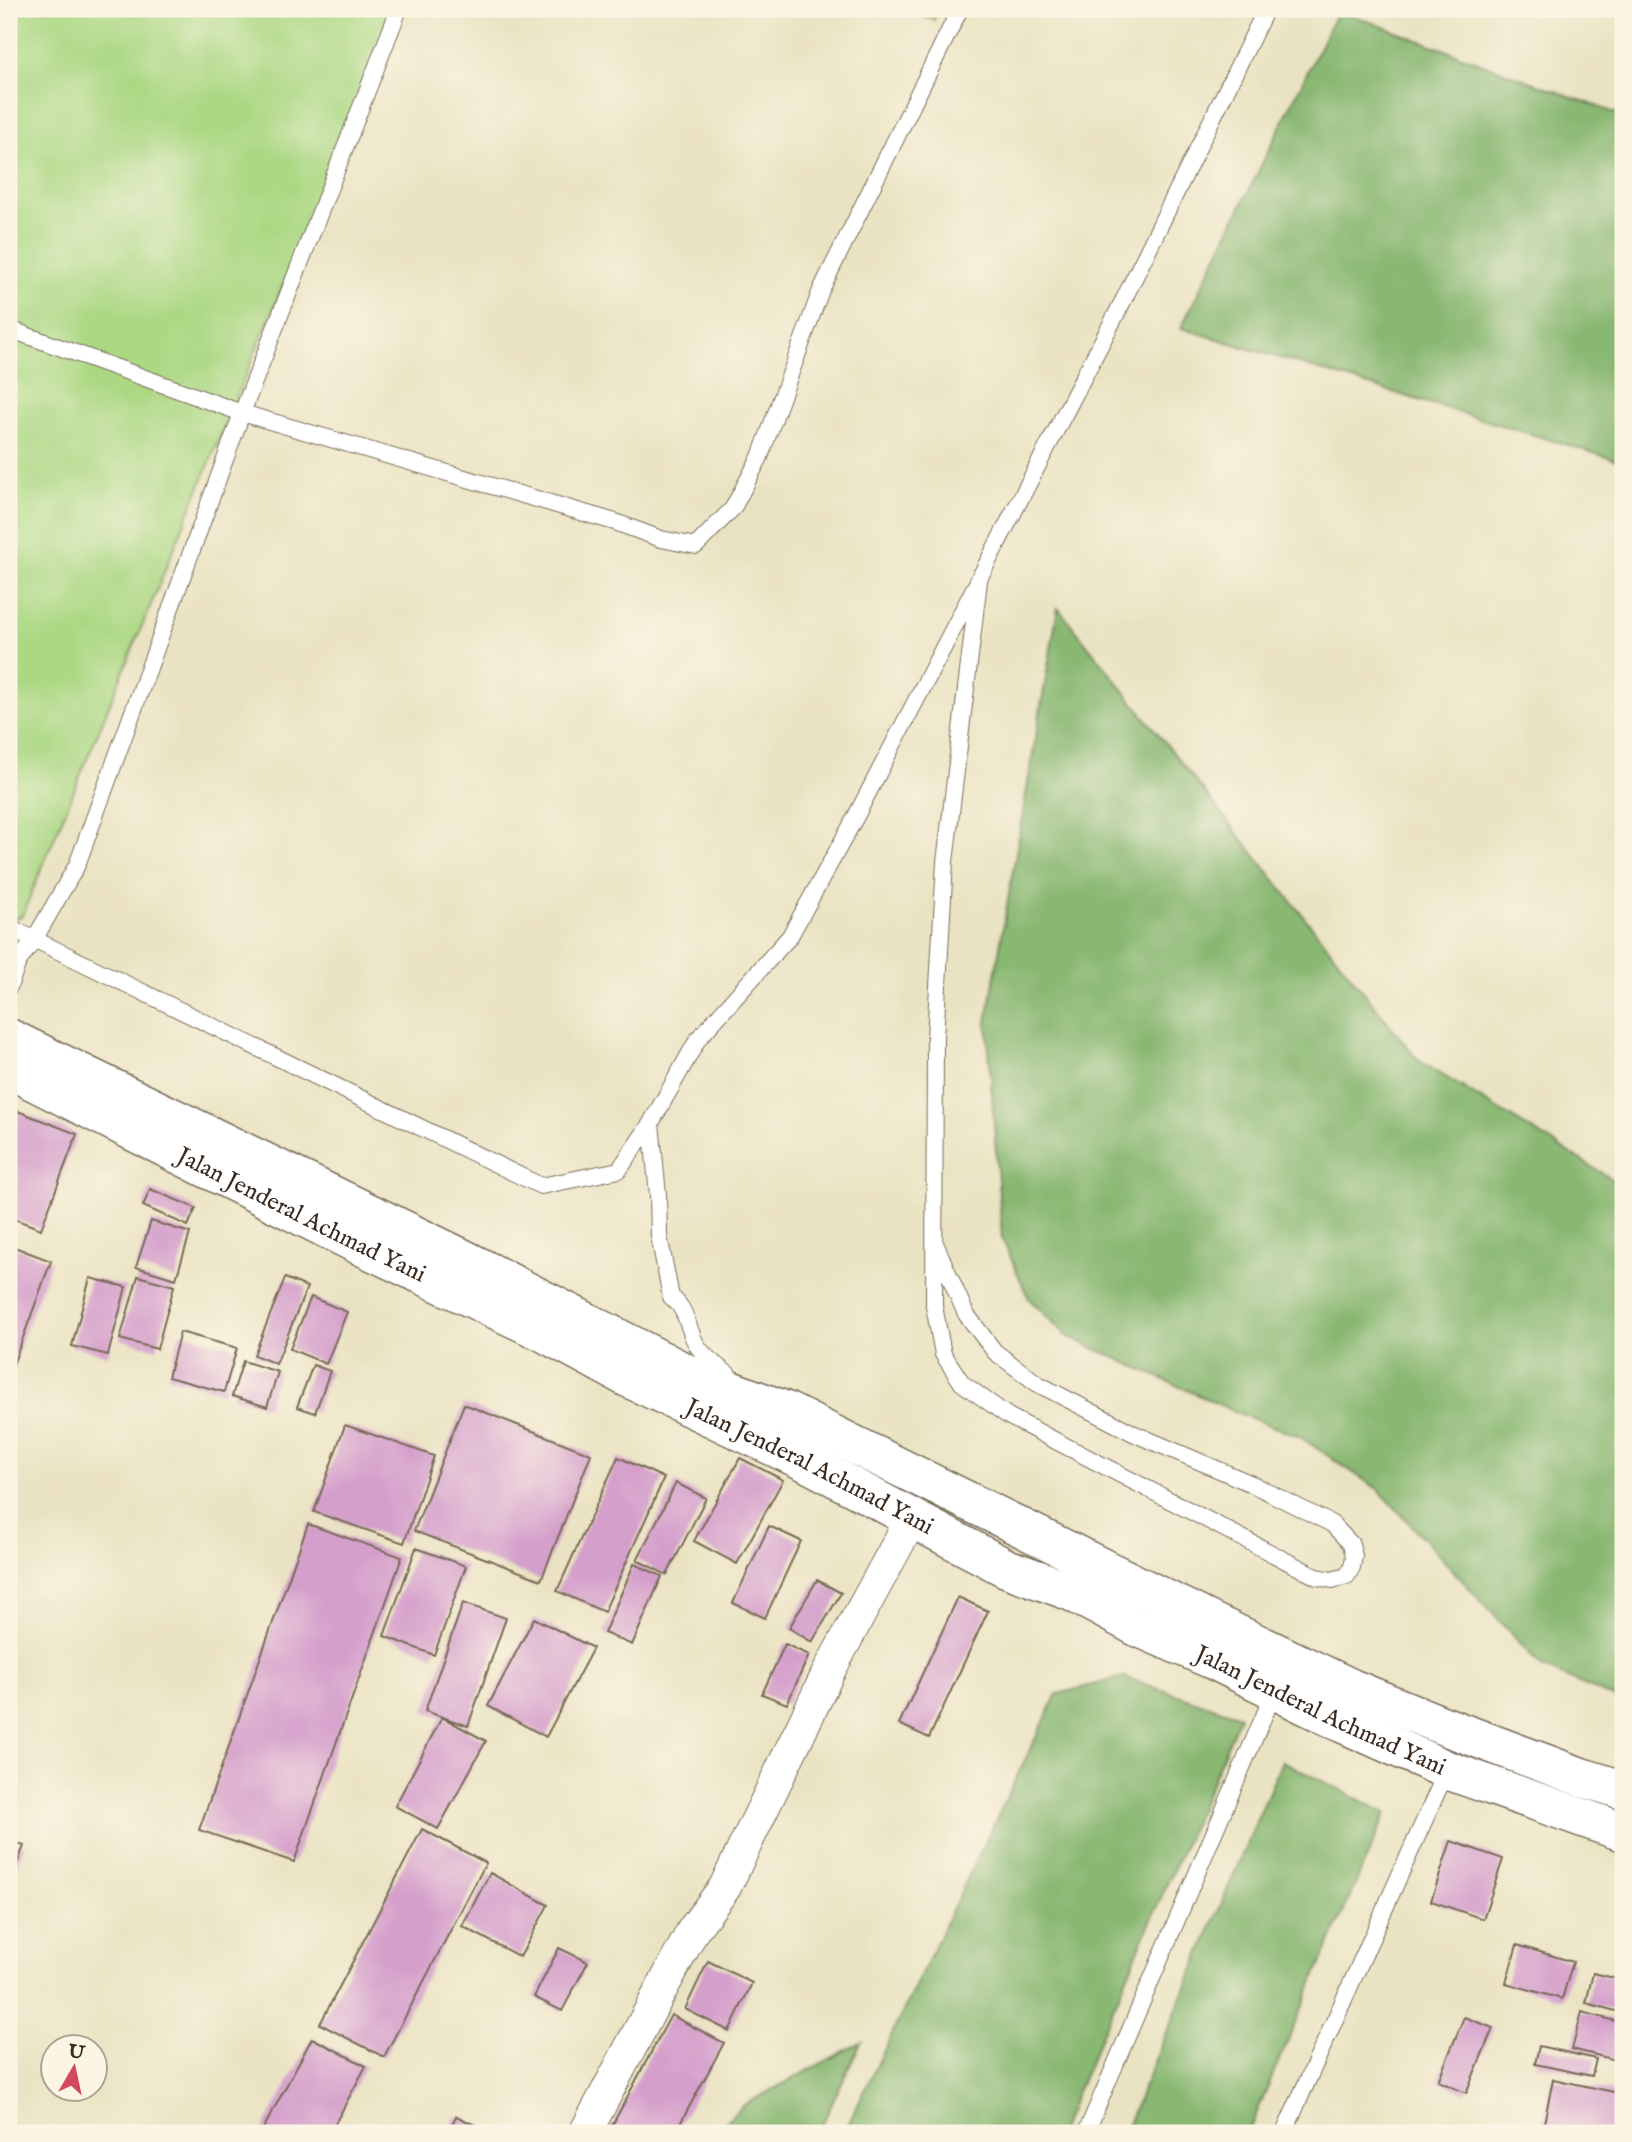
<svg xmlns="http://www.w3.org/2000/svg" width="1632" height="2142" font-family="'IM FELL English',serif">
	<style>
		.green { fill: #acd884; stroke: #748151; stroke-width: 2 }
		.forest { fill: #89b872; stroke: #627148; stroke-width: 2 }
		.building { fill: #d49fcb }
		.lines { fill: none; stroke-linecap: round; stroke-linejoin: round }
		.service-casing { stroke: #786b58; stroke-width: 18 }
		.minor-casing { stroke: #786b58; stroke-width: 34 }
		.trunk-casing { stroke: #786b58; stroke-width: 41 }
		.service { stroke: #fff; stroke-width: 16 }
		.minor { stroke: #fff; stroke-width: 32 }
		.trunk { stroke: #fff; stroke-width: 38 }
		.labels { text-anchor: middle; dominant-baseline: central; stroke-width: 6; stroke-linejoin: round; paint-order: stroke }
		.street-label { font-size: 24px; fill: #3b2a1e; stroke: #fcf5e5 }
	</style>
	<rect width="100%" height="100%" fill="#fcf5e5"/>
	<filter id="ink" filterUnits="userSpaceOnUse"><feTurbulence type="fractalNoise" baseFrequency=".0143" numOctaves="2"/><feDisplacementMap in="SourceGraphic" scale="14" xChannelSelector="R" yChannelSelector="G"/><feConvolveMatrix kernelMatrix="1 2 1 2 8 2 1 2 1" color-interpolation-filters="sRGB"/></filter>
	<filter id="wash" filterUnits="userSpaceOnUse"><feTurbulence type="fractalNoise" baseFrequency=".00686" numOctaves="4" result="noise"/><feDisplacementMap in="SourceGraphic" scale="28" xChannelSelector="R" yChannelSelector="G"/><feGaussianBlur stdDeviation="1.57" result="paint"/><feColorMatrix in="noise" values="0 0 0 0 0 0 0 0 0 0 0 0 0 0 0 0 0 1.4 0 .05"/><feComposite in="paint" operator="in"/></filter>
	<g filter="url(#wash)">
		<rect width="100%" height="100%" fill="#eae3c3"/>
		<!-- green -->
		<path class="green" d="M9,9H397L22,916L9,921Z
			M900,9H938L934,20Z"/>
		<!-- forest -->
		<path class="forest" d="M1338,10L1623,116V462L1181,328Z
			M1058,608L1418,1060L1623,1186V1702L1542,1667L1379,1490L1300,1437L1238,1413L1067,1336L1029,1299L1002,1238L987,1022Z
			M1124,1677L1240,1716L1059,2133H844L1057,1694Z
			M1282,1761L1386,1813L1248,2133H1124Z
			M861,2042L818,2133H714L744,2105Z"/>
		<g id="blocks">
			<!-- building -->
			<path class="building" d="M15,1110L77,1134L41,1229L9,1217V1127Z
				M150,1189L196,1208L188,1226L143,1206Z
				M151,1221L190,1233L176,1279L136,1267Z
				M9,1245L51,1261L9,1376Z
				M138,1276L174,1286L157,1349L120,1339Z
				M90,1278L126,1287L108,1355L72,1346Z
				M285,1278L307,1287L276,1364L254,1355Z
				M311,1297L347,1312L326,1364L290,1349Z
				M180,1332L237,1348L224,1392L168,1377Z
				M243,1361L278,1372L267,1407L232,1396Z
				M313,1365L330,1371L315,1413L297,1407Z
				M464,1404L591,1454L541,1580L414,1531Z
				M345,1425L434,1456L404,1543L314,1512Z
				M618,1457L664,1478L604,1612L557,1591Z
				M740,1458L783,1480L737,1564L694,1541Z
				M676,1483L706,1498L667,1575L637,1560Z
				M308,1524L402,1557L294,1862L199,1830Z
				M769,1526L801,1541L765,1618L733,1603Z
				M416,1548L466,1566L434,1655L384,1636Z
				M634,1564L662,1576L632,1645L604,1633Z
				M817,1580L841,1593L812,1642L789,1628Z
				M958,1597L988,1611L929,1738L899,1724Z
				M463,1603L506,1618L468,1726L425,1711Z
				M534,1618L593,1648L546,1737L488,1706Z
				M785,1644L809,1655L787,1704L762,1694Z
				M442,1717L486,1741L438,1829L395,1806Z
				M422,1829L486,1863L384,2057L320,2024Z
				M9,1840L24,1846L9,1885Z
				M1451,1841L1503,1859L1483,1919L1431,1901Z
				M490,1873L548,1905L520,1957L462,1926Z
				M1517,1945L1573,1962L1562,1999L1506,1983Z
				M559,1948L588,1962L562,2011L534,1997Z
				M708,1961L752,1983L729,2031L685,2009Z
				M1593,1973L1623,1980V2013L1586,2003Z
				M1582,2012L1623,2023V2062L1572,2049Z
				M671,2015L724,2043L675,2133H608Z
				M1464,2017L1493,2028L1466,2093L1438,2081Z
				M312,2038L366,2066L330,2133H261Z
				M1539,2046L1596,2059L1592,2076L1535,2064Z
				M1553,2079L1623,2094V2133H1542Z
				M456,2116L492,2133H448Z"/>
		</g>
	</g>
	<g filter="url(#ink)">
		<use href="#blocks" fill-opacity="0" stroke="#786b58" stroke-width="2"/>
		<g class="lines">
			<!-- service casing -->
			<g class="service-casing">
				<path id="service" d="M9,329L242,413L615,522L661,539L696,546L733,508L760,457L821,290L960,9
					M9,927L541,1186L619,1170L651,1123
					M9,987L18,962L34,940L77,865L242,413L399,9
					M935,1243L966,1314L995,1352L1038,1384L1135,1434L1252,1484L1332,1524L1351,1544L1354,1556L1352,1567L1347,1576L1332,1580L1317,1577L1008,1416L962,1383L943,1354L934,1306L935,1039L945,862L979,581
					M728,1374C717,1366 706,1358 698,1347C687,1330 688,1309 671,1297L659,1236L658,1195L651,1123L698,1039L790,936L854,820L1122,303L1266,9
					M1086,2133L1275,1690
					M1284,2133L1447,1770"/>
			</g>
			<!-- minor casing -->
			<g class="minor-casing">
				<path id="minor" d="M585,2133L693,1930L725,1887L831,1667L912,1518"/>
			</g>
			<!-- trunk casing -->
			<g class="trunk-casing">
				<g id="trunk">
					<path d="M9,1038L464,1259L690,1375L786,1411L1214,1623L1351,1688L1439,1724L1581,1777L1623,1790"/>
					<path id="s1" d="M9,1069L357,1244L543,1332L628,1378L804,1461L1006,1568L1072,1592L1137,1627L1213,1660L1344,1724L1447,1770L1623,1832"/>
				</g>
			</g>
			<!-- service -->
			<use href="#service" class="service"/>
			<!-- minor -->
			<use href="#minor" class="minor"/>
			<!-- trunk -->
			<use href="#trunk" class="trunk"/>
		</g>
	</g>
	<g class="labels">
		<!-- street labels -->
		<g class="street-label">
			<text stroke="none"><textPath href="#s1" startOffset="327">Jalan Jenderal Achmad Yani</textPath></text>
			<text stroke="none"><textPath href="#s1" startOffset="894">Jalan Jenderal Achmad Yani</textPath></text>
			<text stroke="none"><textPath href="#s1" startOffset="1461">Jalan Jenderal Achmad Yani</textPath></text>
		</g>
	</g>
	<!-- margin -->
	<rect width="1632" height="2142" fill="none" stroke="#fcf5e5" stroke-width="35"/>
	<!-- north arrow -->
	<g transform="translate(74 2068) rotate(9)"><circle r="33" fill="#fcf5e5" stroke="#afa495" stroke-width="2"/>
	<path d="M0-5L12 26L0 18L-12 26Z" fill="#d1495b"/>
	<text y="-10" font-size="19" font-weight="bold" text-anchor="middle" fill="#3b2a1e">U</text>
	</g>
</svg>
